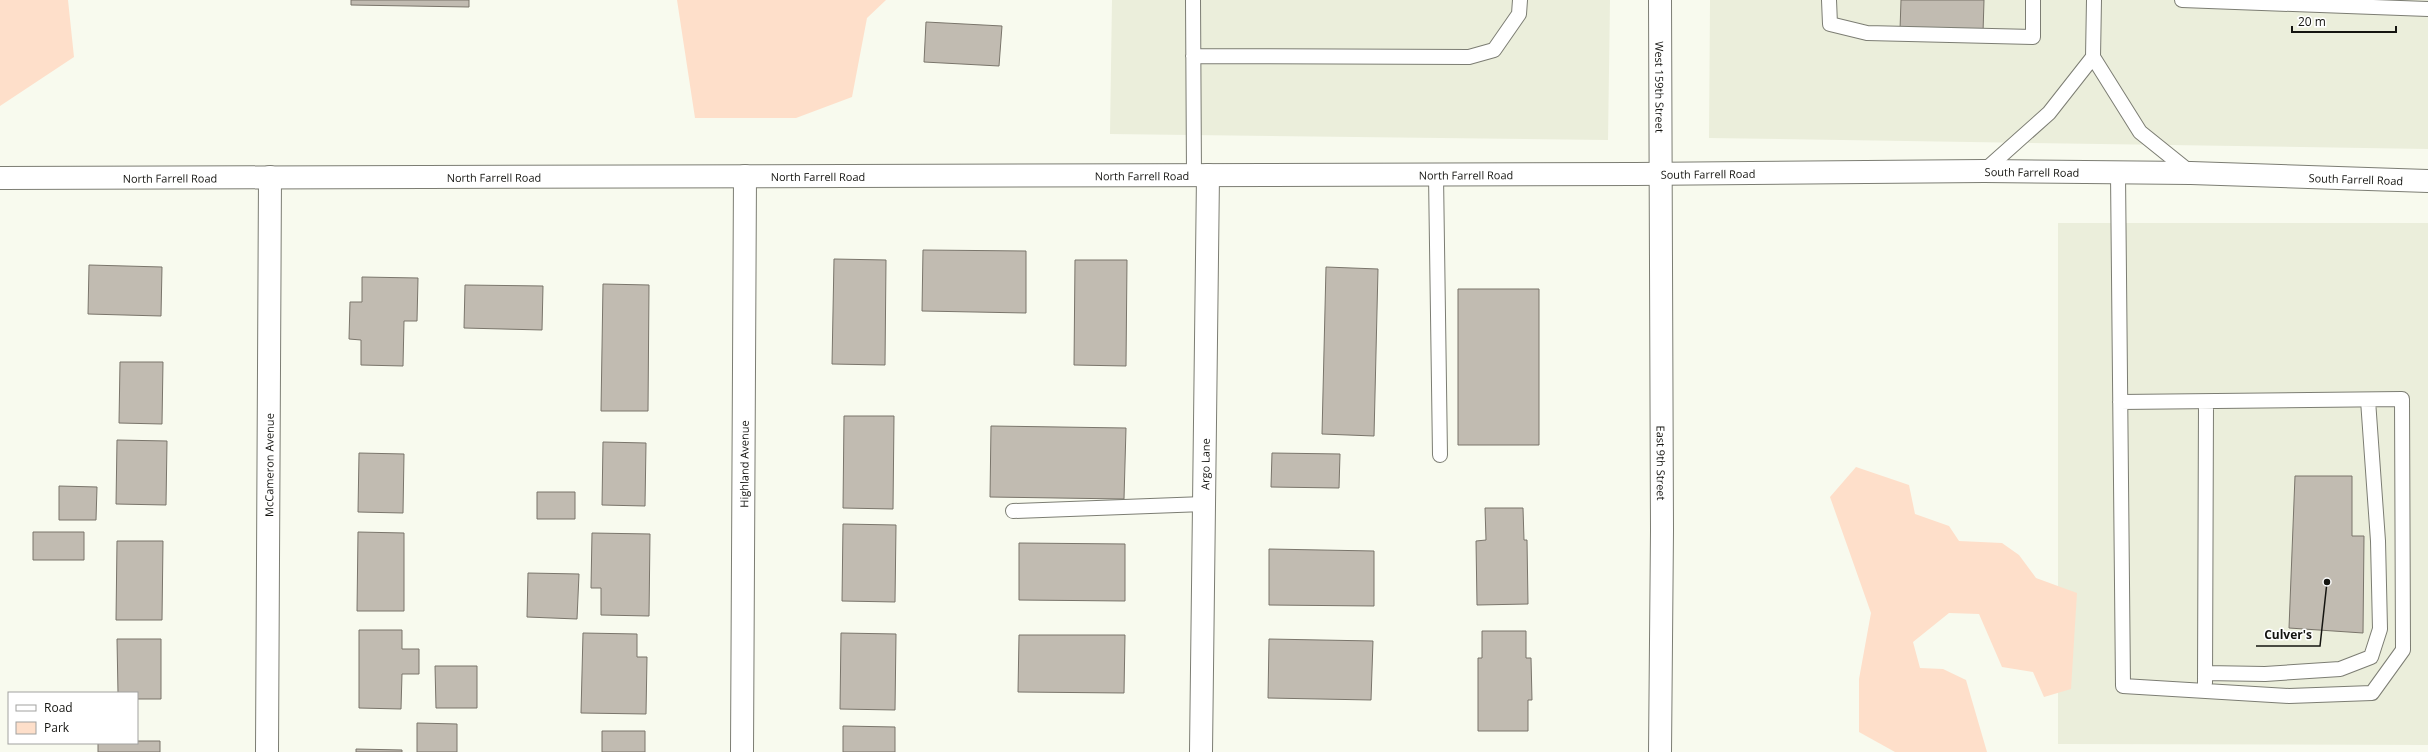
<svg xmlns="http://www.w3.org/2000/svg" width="2428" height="752" font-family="'Open Sans',sans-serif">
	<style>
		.built { fill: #ebeedb }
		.green { fill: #fedfca }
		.building { fill: #c1bbb1; stroke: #7a756b }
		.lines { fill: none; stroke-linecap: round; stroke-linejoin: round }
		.service-casing { stroke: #7c7d73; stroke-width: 16 }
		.minor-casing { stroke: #7c7d73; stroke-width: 24 }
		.tertiary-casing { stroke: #7c7d73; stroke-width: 24 }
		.secondary-casing { stroke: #7c7d73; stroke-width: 24 }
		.service { stroke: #fff; stroke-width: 14 }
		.minor { stroke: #fff; stroke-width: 22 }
		.tertiary { stroke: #fff; stroke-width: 22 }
		.secondary { stroke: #fff; stroke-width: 22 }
		.labels { text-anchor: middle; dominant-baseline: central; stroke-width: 3; stroke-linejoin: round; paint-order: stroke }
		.street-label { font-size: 11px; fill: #141410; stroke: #fff }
		.leader { fill: none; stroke: #141410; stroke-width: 1.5 }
		.callout-dot { fill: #141410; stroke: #fff; stroke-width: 1.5 }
		.callout-label { font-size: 12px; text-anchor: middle; font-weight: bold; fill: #141410; stroke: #fff; stroke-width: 3; stroke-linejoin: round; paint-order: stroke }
	</style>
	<rect width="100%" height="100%" fill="#f8faee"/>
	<!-- built -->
	<path class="built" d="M1112,0H1610L1608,140L1110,134Z
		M1710,0H2428V149L1709,138Z
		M2058,223H2428V745L2058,744Z"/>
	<!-- green -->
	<path class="green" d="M0,0H68L74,57L0,106Z
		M677,0H886L867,18L852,97L796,118H695Z
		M1856,467L1909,485L1915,514L1949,526L1959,541L2002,543L2019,555L2036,578L2077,593L2071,689L2044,697L2033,672L2002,667L1979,614L1949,613L1913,642L1920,668L1943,669L1966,680L1987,752H1895L1859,732V679L1871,613L1830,497Z"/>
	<!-- building -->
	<path class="building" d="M351,0H469V7L351,5Z
		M1901,0H1984L1983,33L1900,30Z
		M926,22L1002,26L999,66L924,62Z
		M923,250L1026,251V313L922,311Z
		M834,259L886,260L885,365L832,364Z
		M1075,260H1127L1126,366L1074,365Z
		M89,265L162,267L161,316L88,314Z
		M1326,267L1378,269L1374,436L1322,434Z
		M362,277L418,278L417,321H404L403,366L361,365V340L349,339L350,302H362Z
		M603,284L649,285L648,411H601Z
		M465,285L543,286L542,330L464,328Z
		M1458,289H1539V445H1458Z
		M120,362H163L162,424L119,423Z
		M844,416H894L893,509L843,508Z
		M991,426L1126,428L1124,499L990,497Z
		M117,440L167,441L166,505L116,504Z
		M603,442L646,443L645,506L602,505Z
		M359,453L404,454L403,513L358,512Z
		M1272,453L1340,454L1339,488L1271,487Z
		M2295,476H2352V536H2364L2363,633L2289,628Z
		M59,486L97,487L96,520H59Z
		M537,492H575V519H537Z
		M1485,508H1523L1524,540H1527L1528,604L1477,605L1476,541L1486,540Z
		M843,524L896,525L895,602L842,601Z
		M33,532H84V560H33Z
		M358,532L404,533V611H357Z
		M592,533L650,534L649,616L601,615V588H591Z
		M117,541H163L162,620H116Z
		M1019,543L1125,544V601L1019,600Z
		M1269,549L1374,551V606L1269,605Z
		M528,573L579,574L577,619L527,617Z
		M359,630H402V649H419V674H402L401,709L359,708Z
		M1482,631H1526V658H1531L1532,700H1528V731H1478V658H1482Z
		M583,633L637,634V657H647L646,714L581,713Z
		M841,633L896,634L895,710L840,709Z
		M1019,635H1125L1124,693L1018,692Z
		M117,639H161V699H137V693H118Z
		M1269,639L1373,641L1371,700L1268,698Z
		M435,666H477V708H436Z
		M417,723L457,724V752H417Z
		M843,726L895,727V752H843Z
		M602,731H645V752H602Z
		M137,741H160V752H98V743H137Z
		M356,749L402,750V752H356Z"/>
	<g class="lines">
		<!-- service casing -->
		<g class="service-casing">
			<path id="service" d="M1193,0L1194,175
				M1829,0L1830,24L1867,33L2033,37V0
				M2094,0L2093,57L2140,132L2191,173
				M2182,0L2428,9
				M1193,56L1469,57L1494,50L1519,14L1520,0
				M1984,171L2049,113L2093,57
				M2118,174L2123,686L2289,696L2372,693L2403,650L2402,399L2120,402
				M1436,175L1440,455
				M1013,511L1204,504
				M2205,673L2265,674L2340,669L2371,657L2380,629L2378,541L2368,400
				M2205,683L2206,402"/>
		</g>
		<!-- minor casing -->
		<g class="minor-casing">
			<g id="minor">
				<path id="s1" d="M0,178L1635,174"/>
				<path id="s2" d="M267,752L270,177"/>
				<path id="s3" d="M742,752L745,176"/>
				<path id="s4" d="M1201,752L1208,175"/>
			</g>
		</g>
		<!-- tertiary casing -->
		<g class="tertiary-casing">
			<g id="tertiary">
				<path id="s5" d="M1635,174L1984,171L2191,173L2428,181"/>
			</g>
		</g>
		<!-- secondary casing -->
		<g class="secondary-casing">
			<g id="secondary">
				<path id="s6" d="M1660,0L1662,530L1660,752"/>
			</g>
		</g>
		<!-- service -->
		<use href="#service" class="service"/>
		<!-- minor -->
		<use href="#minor" class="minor"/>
		<!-- tertiary -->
		<use href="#tertiary" class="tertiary"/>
		<!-- secondary -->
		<use href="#secondary" class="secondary"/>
	</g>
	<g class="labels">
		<!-- street labels -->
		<g class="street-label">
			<text stroke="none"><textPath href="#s6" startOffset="87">West 159th Street</textPath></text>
			<text stroke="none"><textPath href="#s5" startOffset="397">South Farrell Road</textPath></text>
			<text stroke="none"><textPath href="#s5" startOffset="73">South Farrell Road</textPath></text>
			<text stroke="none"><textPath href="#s1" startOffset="1142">North Farrell Road</textPath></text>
			<text stroke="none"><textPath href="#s1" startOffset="1466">North Farrell Road</textPath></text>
			<text stroke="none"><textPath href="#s1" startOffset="818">North Farrell Road</textPath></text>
			<text stroke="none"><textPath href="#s1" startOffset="494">North Farrell Road</textPath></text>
			<text stroke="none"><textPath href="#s1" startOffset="170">North Farrell Road</textPath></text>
			<text stroke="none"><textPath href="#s5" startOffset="721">South Farrell Road</textPath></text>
			<text stroke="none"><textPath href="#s6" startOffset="463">East 9th Street</textPath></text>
			<text stroke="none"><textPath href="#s3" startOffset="288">Highland Avenue</textPath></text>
			<text stroke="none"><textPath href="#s4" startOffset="288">Argo Lane</textPath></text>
			<text stroke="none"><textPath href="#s2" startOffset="287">McCameron Avenue</textPath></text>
		</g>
	</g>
	<!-- callouts -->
	<path class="leader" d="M2327 582L2320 646H2256"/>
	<circle class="callout-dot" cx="2327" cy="582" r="4"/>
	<g class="callout-label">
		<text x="2288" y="639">Culver's</text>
	</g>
	<!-- legend -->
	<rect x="8" y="692" width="130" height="52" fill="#ffffff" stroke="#a1a19f"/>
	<rect x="16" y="705" width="20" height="6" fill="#ffffff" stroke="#a1a19f"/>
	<text x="44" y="712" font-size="12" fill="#141410">Road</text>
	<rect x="16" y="722" width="20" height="12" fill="#fedfca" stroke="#a1a19f"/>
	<text x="44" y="732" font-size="12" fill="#141410">Park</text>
	<!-- scale -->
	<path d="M2292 26v6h104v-6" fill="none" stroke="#141410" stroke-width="2"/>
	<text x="2298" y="26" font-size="12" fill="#141410" stroke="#ffffff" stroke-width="3" paint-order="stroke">20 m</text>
</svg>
